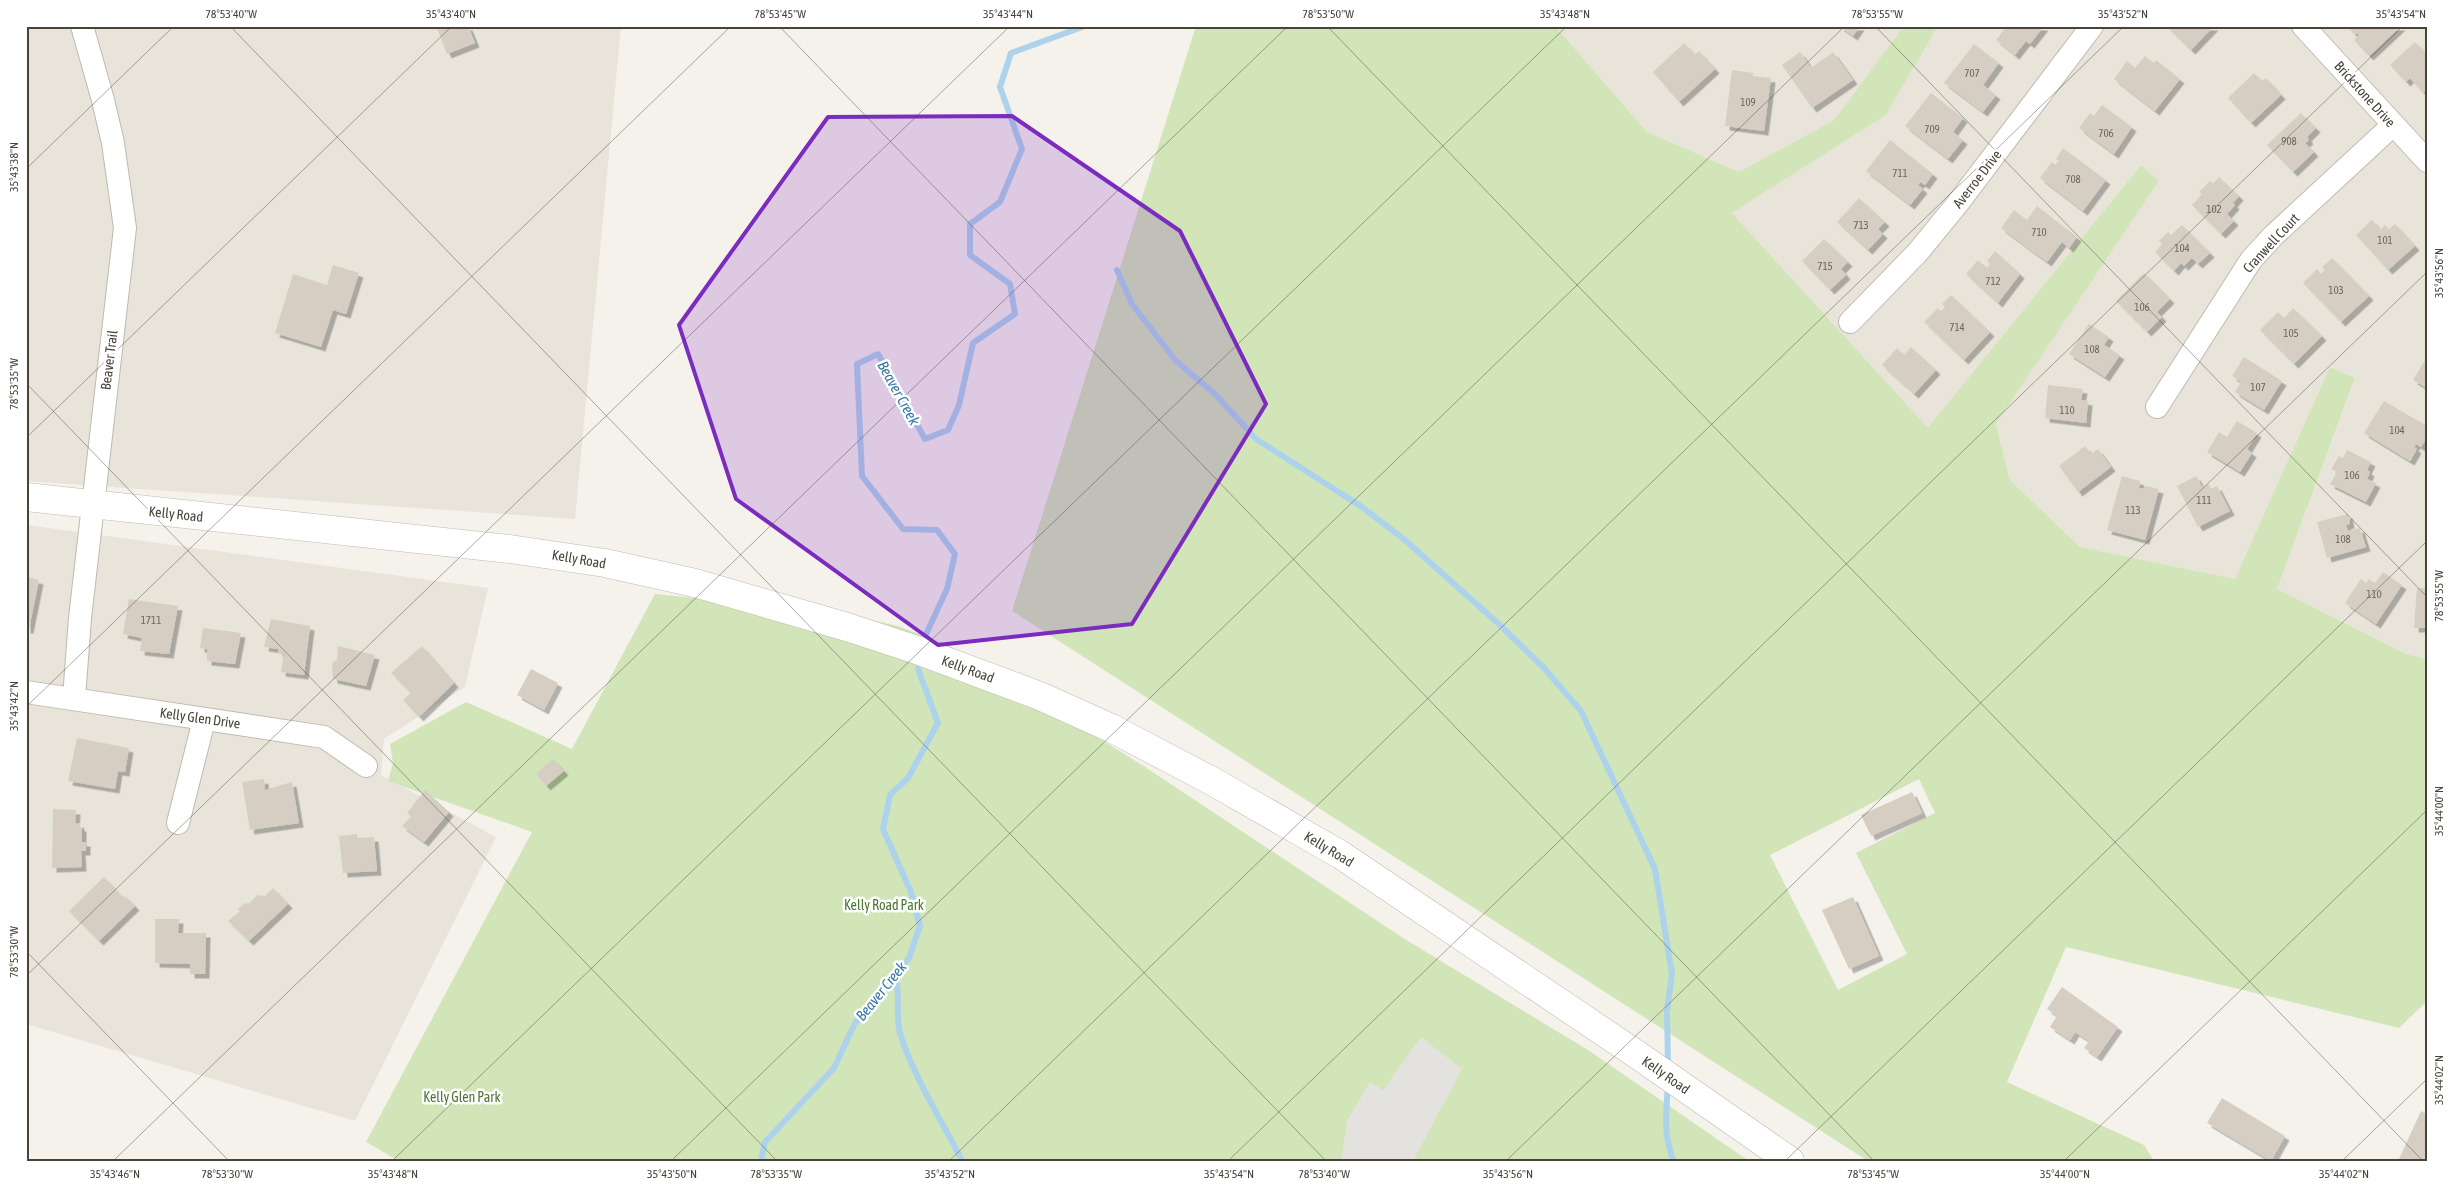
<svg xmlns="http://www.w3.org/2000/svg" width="2453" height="1187" font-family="'Asap Condensed',sans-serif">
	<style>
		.residential { fill: #e8e4da }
		.green { fill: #d1e5b8; fill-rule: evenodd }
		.parking { fill: #e4e2df }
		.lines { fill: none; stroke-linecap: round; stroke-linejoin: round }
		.stream { stroke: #add3ec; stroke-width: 6 }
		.building { fill: #d6cec2; filter: url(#shadow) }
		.minor-casing { stroke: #c0b9af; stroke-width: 24 }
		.tertiary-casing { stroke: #c0b9af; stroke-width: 29 }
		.minor { stroke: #fff; stroke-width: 22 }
		.tertiary { stroke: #fff; stroke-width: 28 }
		.marked { fill: #7b2cbf; fill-opacity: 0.2; stroke: #7b2cbf; stroke-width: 4; stroke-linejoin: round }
		.ticks { fill: none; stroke: #49433a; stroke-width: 1; stroke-opacity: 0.45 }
		.labels { text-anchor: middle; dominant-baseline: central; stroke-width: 5; stroke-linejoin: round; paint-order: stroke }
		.number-label { font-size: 11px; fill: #6c665c }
		.street-label { font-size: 14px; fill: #49433a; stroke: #fff }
		.park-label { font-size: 14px; fill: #4b7730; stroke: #fff }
		.water-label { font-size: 15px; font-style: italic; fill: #3778a6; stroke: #fff }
		.neatline { fill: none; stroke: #49433a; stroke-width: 2 }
		.ticks-label { font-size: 12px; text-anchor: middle; fill: #49433a }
	</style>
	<defs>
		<filter id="shadow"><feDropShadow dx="4.5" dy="4.5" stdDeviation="0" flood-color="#0004"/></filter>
	</defs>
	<rect width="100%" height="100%" fill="#f5f2ec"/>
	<!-- residential -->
	<path class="residential" d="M26,26H621L575,519L26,481Z
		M1555,26H1904L1834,120L1739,172L1647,132Z
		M1938,26H2427V659L2406,654L2277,589L2355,379L2331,367L2235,579L2080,547L2010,480L1996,424L2159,181L2141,165L1928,429L1732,213L1886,115Z
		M26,525L488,588L465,687L384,739L381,775L496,837L355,1121L26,1024Z"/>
	<!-- green -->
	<path class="green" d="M1196,26H1555L1647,132L1739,172L1834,120L1904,26H1938L1886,115L1732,213L1928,428L2141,165L2159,181L1996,424L2010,480L2080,547L2235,579L2330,367L2355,378L2277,589L2406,654L2427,659V1001L2399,1028L2066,947L2007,1082L2144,1145L2154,1161H1868L1012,611ZM1919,779L1935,813L1856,853L1907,954L1838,990L1770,855Z
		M655,594L842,613L898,626L948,645L1142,765L1403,938L1588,1050L1749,1161H399L366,1142L532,832L388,781L393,763L390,744L466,702L572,749Z"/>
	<!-- parking -->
	<path class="parking" d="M1421,1037L1462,1069L1413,1161H1341L1347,1121L1370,1082L1383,1090Z"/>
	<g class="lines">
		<!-- stream -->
		<path class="stream" d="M1117,270L1132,304L1175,360L1215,394L1256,439L1362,507L1405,540L1501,626L1545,669L1581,711L1655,869L1672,974L1667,1011L1668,1066
			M921,645L947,589L955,554L937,530L903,529L862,476L857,364L878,354L925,439L948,430L959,405L973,343L1015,314L1010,284L970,255V224L1000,202L1022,149L1000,87L1011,53L1085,26
			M895,977C901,995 895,1015 900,1033C914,1078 941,1119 962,1161
			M1668,1086C1666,1111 1663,1138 1674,1161
			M761,1161L765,1142L834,1068L855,1023L909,958L920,926L911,892L883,829L890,795L908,778L938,723L918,669"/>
	</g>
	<!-- building -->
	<path class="building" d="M436,26H468L475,43L447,54Z
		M1839,26H1860L1853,36Z
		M2007,26H2044L2030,44L2026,41L2015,55L1996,40Z
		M2166,26H2214L2191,50Z
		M2347,26H2401L2369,56L2354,40L2359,35L2357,33L2355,35Z
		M2415,42L2427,55V89L2423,93L2410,78L2406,82L2390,65Z
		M1684,43L1695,55L1699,51L1715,69L1679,102L1653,72Z
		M1974,44L1999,63L1983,85L1996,95L1983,112L1944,83Z
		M1800,52L1811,68L1833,52L1853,80L1812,108L1782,65Z
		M2145,56L2154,63L2156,60L2180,79L2155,111L2114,79L2127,61L2135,68Z
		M1732,70L1753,73V76L1771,78L1764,131L1725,126Z
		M2254,73L2262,81L2266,78L2281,95L2251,123L2228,98Z
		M1931,93L1963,118L1953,132L1963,140L1948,159L1905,126Z
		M2102,105L2132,127L2114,154L2079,128L2090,113L2094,116Z
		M2301,113L2316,128L2307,137L2309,140L2305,143L2314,152L2293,172L2267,145Z
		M1890,140L1933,174L1925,185L1921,182L1918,185L1923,189L1910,205L1866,171Z
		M2063,148L2106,180L2083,211L2040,178L2052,162L2055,165L2059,161L2056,159Z
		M2219,177L2239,196L2233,203L2235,205L2227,214L2234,221L2221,234L2192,205L2202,194L2199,192L2210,181L2213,183Z
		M1859,198L1885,222L1878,229L1883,234L1868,250L1837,222Z
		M2037,206L2077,237L2069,248L2062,242L2047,262L2001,228L2014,210L2027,220Z
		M2372,220L2380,230L2385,225L2389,229L2395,224L2415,246L2388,270L2356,235Z
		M2182,225L2210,253L2198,264L2192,258L2184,266L2181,263L2174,271L2155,252L2162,244L2159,241L2168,232L2171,235Z
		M1824,239L1848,262L1841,269L1846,275L1830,290L1802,261Z
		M1995,251L2020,274L1998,303L1966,274L1978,260L1987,268L1990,264L1987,261Z
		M2332,258L2369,296L2341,322L2303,283L2317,269L2321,274L2325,270L2322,267Z
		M333,265L359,273L346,314L333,310L321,347L275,333L293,274L327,285Z
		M2144,273L2170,299L2157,312L2162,317L2147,332L2116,301Z
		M1951,295L1990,332L1964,360L1924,322L1938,308L1941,311L1945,307L1942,304Z
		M2293,308L2322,336L2294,364L2260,330L2278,312L2284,318Z
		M2089,324L2109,337L2104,345L2120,355L2105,377L2069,354Z
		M1911,347L1936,370L1914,394L1882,365L1897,348L1904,355Z
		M2244,357L2282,381L2264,410L2235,392L2241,382L2232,376Z
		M2427,357V388L2413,380Z
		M2048,385L2083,389L2081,400L2088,401L2086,423L2045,418Z
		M2384,401L2427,426V437L2421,447L2416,444L2414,447L2417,449L2410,461L2364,433Z
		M2237,421L2257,433L2247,449L2252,453L2240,472L2207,452L2219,432L2227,437Z
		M2085,446L2091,454L2098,449L2111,467L2078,492L2059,466Z
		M2347,450L2371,462L2367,470L2370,472L2367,479L2376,483L2366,502L2330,484L2337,472L2331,469L2339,456L2343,458Z
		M2122,476L2140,481L2139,488L2144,489L2145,486L2159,489L2145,540L2107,530Z
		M2196,476L2202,487L2209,484L2211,489L2217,486L2230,511L2198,527L2177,486Z
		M2348,514L2350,524L2346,525L2348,531L2360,528L2366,547L2327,558L2317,522Z
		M2383,572L2402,585L2376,624L2345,603L2361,579L2366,583L2369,579L2375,583Z
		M26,577L39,580L29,629H26Z
		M2417,588H2427V628H2414Z
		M129,599L178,606L169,654L140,651L142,638L123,634Z
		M271,619L310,626L304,675L281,672L284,654L278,652V649L264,647Z
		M203,628L241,633L235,664L207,661V649L200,648Z
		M338,646L375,655L366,686L333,679L332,668L333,662L337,660Z
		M422,646L454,683L419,717L403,700L411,693L391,673Z
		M531,669L558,683L544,710L517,695Z
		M77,738L129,748L125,772L118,771L115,789L68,781Z
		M553,759L564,771L546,786L536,774Z
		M264,779L265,790L292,782L299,823L250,830L242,782Z
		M425,790L449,812L424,842L402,826L411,816L407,813Z
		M1912,792L1922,813L1871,836L1861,815Z
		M53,809L76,810L75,823L80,824V827H82V842H86V851H81L82,867L52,868Z
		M357,834V838L374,837L377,871L343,873L339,836Z
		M104,877L123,898L125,896L135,906L99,941L69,911Z
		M273,888L288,904L249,941L228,921L240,911L238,909L243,904L250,903L257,895L265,896Z
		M1853,897L1879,956L1849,969L1822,910Z
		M155,919H179L178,933H206L205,974H190V964L155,963Z
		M2062,987L2118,1027L2097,1057L2084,1048L2089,1041L2075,1032L2070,1040L2050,1027L2057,1016L2047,1009Z
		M2222,1098L2285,1136L2271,1161L2207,1123Z
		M2421,1111L2427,1114V1161H2398Z"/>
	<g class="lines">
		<!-- minor casing -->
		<g class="minor-casing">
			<path id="minor" d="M2303,26L2427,161
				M1850,322L1918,252L1958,203L2092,26
				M2157,407L2251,260L2273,236L2393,125
				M26,692L324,737L366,766
				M74,698L80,618L125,228L113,143L103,100L82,26
				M178,823L204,720"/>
		</g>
		<!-- tertiary casing -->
		<g class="tertiary-casing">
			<path id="tertiary" d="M26,497L510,549L605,563L695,583L847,627L914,649L1040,696L1111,728L1212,781L1341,855L1642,1058L1790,1161"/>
		</g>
		<!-- minor -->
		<use href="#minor" class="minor"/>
		<!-- tertiary -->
		<use href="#tertiary" class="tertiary"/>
	</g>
	<!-- marked area -->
	<path class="marked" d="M1012,116L1180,231L1266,404L1132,624L938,645L736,499L679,325L828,117Z"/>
	<!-- ticks -->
	<path class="ticks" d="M230,26L1326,1161M779,26L1874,1161M1327,26L2423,1161M1875,26L2427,597M2424,26L2427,29M26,169L174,26M26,383L777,1161M26,438L452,26M26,707L731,26M26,951L229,1161M26,976L1010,26M113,1161L1288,26M392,1161L1567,26M671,1161L1845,26M949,1161L2124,26M1228,1161L2403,26M1506,1161L2427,272M1785,1161L2427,541M2064,1161L2427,810M2342,1161L2427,1079"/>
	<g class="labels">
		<!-- number labels -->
		<g class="number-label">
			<text x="1972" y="73">707</text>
			<text x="1748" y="102">109</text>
			<text x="1932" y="129">709</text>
			<text x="2106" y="133">706</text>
			<text x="2289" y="141">908</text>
			<text x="1900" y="173">711</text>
			<text x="2073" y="179">708</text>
			<text x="2214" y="209">102</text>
			<text x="1861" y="225">713</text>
			<text x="2039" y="232">710</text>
			<text x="2385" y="240">101</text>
			<text x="2182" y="248">104</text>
			<text x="1825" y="266">715</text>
			<text x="1993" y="281">712</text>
			<text x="2336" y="290">103</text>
			<text x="2142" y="307">106</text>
			<text x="1957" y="327">714</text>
			<text x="2291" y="333">105</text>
			<text x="2092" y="349">108</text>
			<text x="2258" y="387">107</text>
			<text x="2067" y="410">110</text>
			<text x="2397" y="430">104</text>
			<text x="2352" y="475">106</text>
			<text x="2204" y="500">111</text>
			<text x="2133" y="510">113</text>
			<text x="2343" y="539">108</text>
			<text x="2374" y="594">110</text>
			<text x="151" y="620">1711</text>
		</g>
		<!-- street labels -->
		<g class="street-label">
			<text transform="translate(2365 94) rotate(48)">Brickstone Drive</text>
			<text transform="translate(1977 179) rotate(-52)">Averroe Drive</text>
			<text transform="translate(2271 243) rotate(-47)">Cranwell Court</text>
			<text transform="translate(109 360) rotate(-83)">Beaver Trail</text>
			<text transform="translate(176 514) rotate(6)">Kelly Road</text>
			<text transform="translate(579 559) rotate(10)">Kelly Road</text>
			<text transform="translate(968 669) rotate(20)">Kelly Road</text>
			<text transform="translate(200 718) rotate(8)">Kelly Glen Drive</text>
			<text transform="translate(1329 849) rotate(31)">Kelly Road</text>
			<text transform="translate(1666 1075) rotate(35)">Kelly Road</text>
		</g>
		<!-- park labels -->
		<g class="park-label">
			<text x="884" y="905">Kelly Road Park</text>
			<text x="462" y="1097">Kelly Glen Park</text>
		</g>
		<!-- water labels -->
		<g class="water-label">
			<text transform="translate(899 393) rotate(61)">Beaver Creek</text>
			<text transform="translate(881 991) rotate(-51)">Beaver Creek</text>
		</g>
	</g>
	<!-- border -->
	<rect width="2453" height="1187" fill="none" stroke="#ffffff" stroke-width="55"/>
	<rect x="28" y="28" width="2398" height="1132" class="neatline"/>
	<g class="ticks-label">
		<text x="231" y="18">78°53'40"W</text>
		<text x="451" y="18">35°43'40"N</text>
		<text x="780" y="18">78°53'45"W</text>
		<text x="1008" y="18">35°43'44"N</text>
		<text x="1328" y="18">78°53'50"W</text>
		<text x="1565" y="18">35°43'48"N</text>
		<text x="1877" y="18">78°53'55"W</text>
		<text x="2123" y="18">35°43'52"N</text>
		<text x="2401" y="18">35°43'54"N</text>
		<text transform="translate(14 167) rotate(-90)" y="4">35°43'38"N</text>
		<text transform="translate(2439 273) rotate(-90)" y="4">35°43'56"N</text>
		<text transform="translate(14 384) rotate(-90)" y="4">78°53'35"W</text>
		<text transform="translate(2439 596) rotate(-90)" y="4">78°53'55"W</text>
		<text transform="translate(14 706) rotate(-90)" y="4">35°43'42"N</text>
		<text transform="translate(2439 811) rotate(-90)" y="4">35°44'00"N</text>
		<text transform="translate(14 952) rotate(-90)" y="4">78°53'30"W</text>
		<text transform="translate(2439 1080) rotate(-90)" y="4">35°44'02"N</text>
		<text x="115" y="1178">35°43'46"N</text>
		<text x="227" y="1178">78°53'30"W</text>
		<text x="393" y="1178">35°43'48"N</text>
		<text x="672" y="1178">35°43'50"N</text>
		<text x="776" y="1178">78°53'35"W</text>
		<text x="950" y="1178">35°43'52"N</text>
		<text x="1229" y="1178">35°43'54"N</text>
		<text x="1324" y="1178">78°53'40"W</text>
		<text x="1508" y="1178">35°43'56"N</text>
		<text x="1873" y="1178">78°53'45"W</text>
		<text x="2065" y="1178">35°44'00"N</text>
		<text x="2344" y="1178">35°44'02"N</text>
	</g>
</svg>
